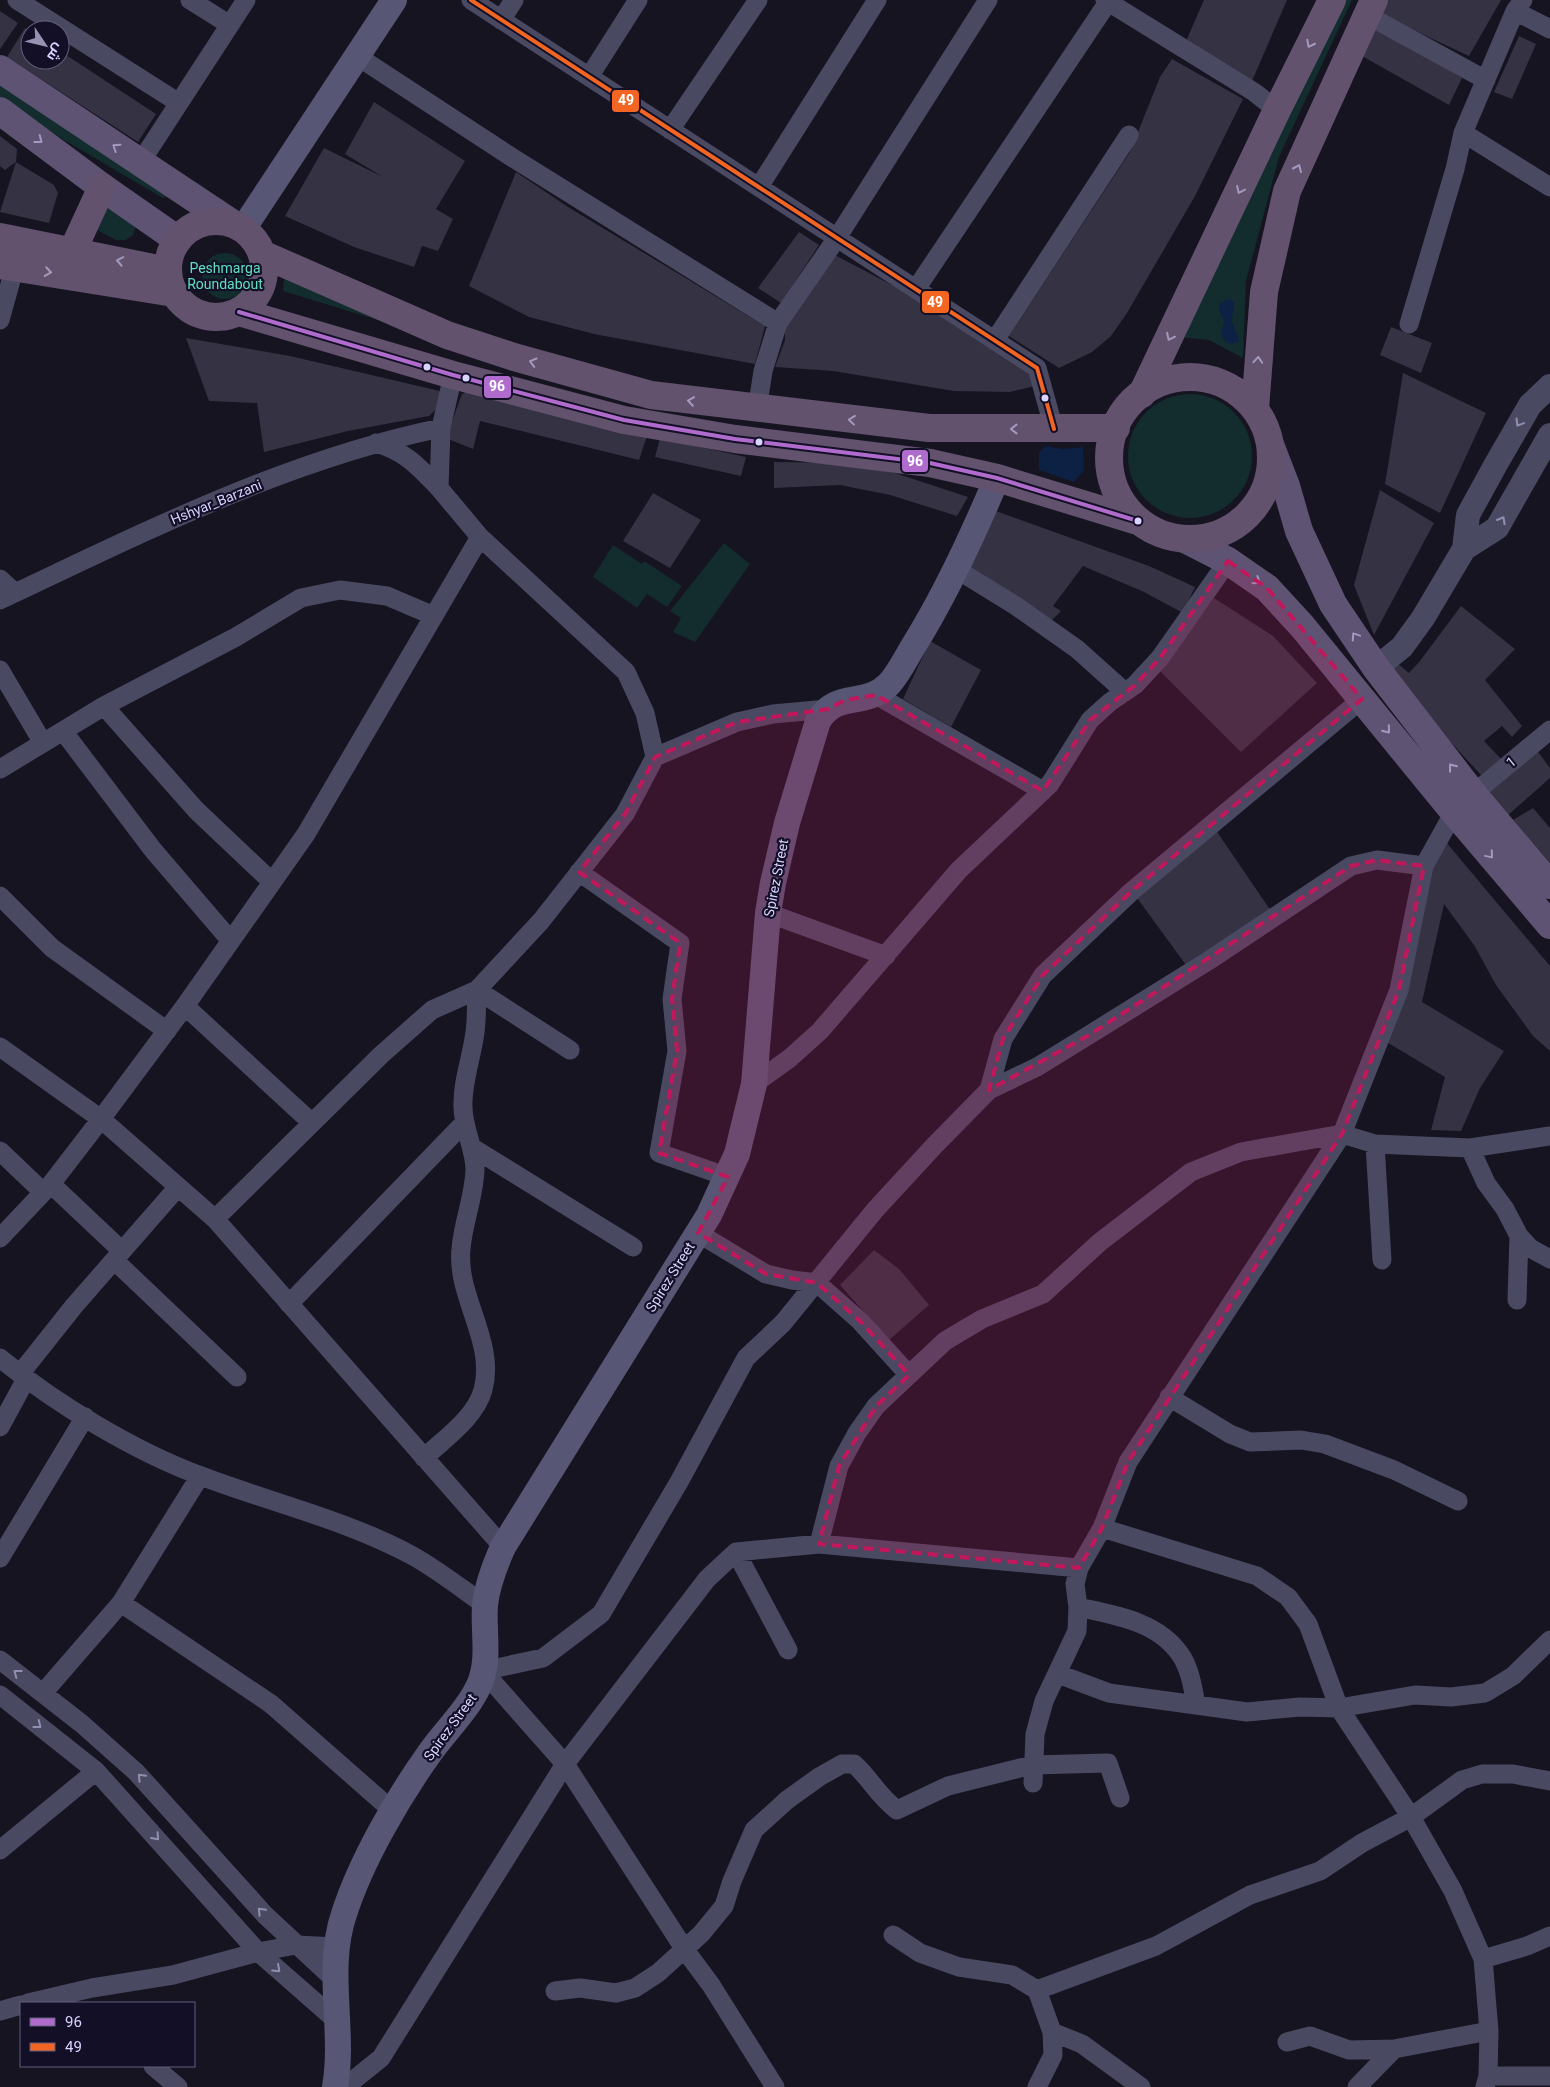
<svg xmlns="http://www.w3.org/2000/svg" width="1550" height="2087" font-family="Roboto,Cairo,sans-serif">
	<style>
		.green { fill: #132c2d }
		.water { fill: #0d2144 }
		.building { fill: #343243 }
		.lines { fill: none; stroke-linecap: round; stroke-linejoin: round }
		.minor { stroke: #4a4962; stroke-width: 19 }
		.tertiary { stroke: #4a4962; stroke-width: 24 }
		.secondary { stroke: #575674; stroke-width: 26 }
		.primary { stroke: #5e5373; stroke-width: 28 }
		.trunk { stroke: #62526e; stroke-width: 28 }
		.bus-1-casing { stroke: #130f26; stroke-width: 8 }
		.bus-2-casing { stroke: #130f26; stroke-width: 8 }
		.bus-1 { stroke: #b06ccc; stroke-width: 4 }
		.bus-2 { stroke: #f26522; stroke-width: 4 }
		.oneway { stroke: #a39abe }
		.oneway2 { stroke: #a29ac0 }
		.oneway3 { stroke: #928eb0 }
		.marked { fill: #c2185b; fill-opacity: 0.2; stroke: #c2185b; stroke-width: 4; stroke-dasharray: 10 6; stroke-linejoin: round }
		.bus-dot { fill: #d9d4ff; stroke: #130f26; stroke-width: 2 }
		.labels { text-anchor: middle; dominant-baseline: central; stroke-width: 4.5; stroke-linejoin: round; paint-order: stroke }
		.park-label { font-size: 14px; fill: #5fe0c0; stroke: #130f26 }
		.street-label { font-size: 14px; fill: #d9d4ff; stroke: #130f26 }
		.line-badge { stroke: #130f26; stroke-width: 2 }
		.badge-label { font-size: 14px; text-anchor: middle; font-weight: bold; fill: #fff }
	</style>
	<rect width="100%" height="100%" fill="#161421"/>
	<!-- green -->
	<path class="green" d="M1340,0H1352L1279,157L1246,281L1243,358L1209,340L1179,337Z
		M0,85C56,123 114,158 170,196L163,198L64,140L0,98Z
		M104,201L136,226L133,235L126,240H116L90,226Z
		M202 276a23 23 0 1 1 46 0a23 23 0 1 1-46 0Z
		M285,268L411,330L283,291Z
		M1128 456a62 62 0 1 1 124 0a62 62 0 1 1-124 0Z
		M724,543L750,564L695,642L673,632L681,618L670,611Z
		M613,545L642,564L644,561L682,586L667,607L647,594L637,608L593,577Z"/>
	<!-- water -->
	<path class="water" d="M1230,299L1234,303L1232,322L1239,339L1238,342L1230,344L1224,340L1221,335L1224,321L1219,310L1221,302Z
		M1046,446L1063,449L1083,447L1084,470L1074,482L1039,470V452Z"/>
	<!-- building -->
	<path class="building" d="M1204,0H1287L1252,81L1186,41Z
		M1383,0H1501L1469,56L1377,13Z
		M0,11L18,23L0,49Z
		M25,28L30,31V60H60V51L156,114L138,142L7,57Z
		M1381,30L1390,32L1462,78L1449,105L1362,56L1369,32Z
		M1519,36L1536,44L1512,99L1494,92Z
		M1172,59L1243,99L1195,196L1127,313L1111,336L1092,352L1059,368L1009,336L1130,152L1160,77Z
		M374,102L465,161L436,209L453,219L438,251L422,246L414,267L354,247L285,216L324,148L383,177L345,154Z
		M0,136L17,149L16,162L5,170L0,166Z
		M16,162L54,185L58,193L49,223L0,212Z
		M516,172L568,207L765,326L755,364L594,334L529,317L469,286Z
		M799,232L819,245L781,303L758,288Z
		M833,254L926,303L1029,369L1035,386L1010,392L954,391L833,371L775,367L785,340V324Z
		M1391,327L1432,343L1421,373L1380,355Z
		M186,338L290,356L444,392L441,405L429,416L348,431L264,452L257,403L209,401Z
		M1403,373L1486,413L1440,513L1385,484Z
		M473,389L647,436L639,460L480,421L473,449L446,438L462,394Z
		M660,438L746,457L741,476L655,457Z
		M774,462L846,463L895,473L968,497L957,516L890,495L840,485L774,488Z
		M1380,490L1434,523L1374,635L1354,585Z
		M653,493L701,520L670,568L623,541Z
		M993,510L1149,566L1195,587L1183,613L1144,592L1083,566L1053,606L1061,611L1051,621L967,567Z
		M1214,598L1273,636L1317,683L1241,752L1160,671Z
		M1461,606L1515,649L1485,680L1522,726L1512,737L1502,726L1484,741L1501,759L1481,775L1386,672L1397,663L1409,673L1420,661Z
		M930,641L981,670L951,727L903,699Z
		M1535,748L1550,768V778L1508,815L1485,791Z
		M1533,808L1550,828V863L1513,820Z
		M1211,823L1275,917L1191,972L1132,891Z
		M1446,842L1550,966V1051L1533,1036L1496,985L1474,945L1444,904L1422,1002L1504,1051L1480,1088L1461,1131L1431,1130L1445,1077L1385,1041L1432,855Z
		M874,1250L899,1269L929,1305L889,1340L840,1285Z"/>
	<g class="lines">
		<!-- minor -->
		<path class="minor" d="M17,0L179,103
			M190,0L230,25
			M471,0L1037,368L1054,429
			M1105,0L1254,92L1277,110
			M1515,11L1550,29
			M1367,15L1486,80
			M501,20L514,0
			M357,56L513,158L778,323L837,238L988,0
			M589,77L638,0
			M670,130L758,0
			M1465,134L1550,187
			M140,163L246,0
			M759,187L877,0
			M916,289L1108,2
			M0,320L15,266
			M1409,324L1455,169L1463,133L1515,11L1523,0
			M995,340L1129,135
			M453,375L441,428L439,488L480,537L626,672L645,713L655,757
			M757,410L763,371L778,323
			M376,443C406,452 418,466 439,488
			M956,569L1016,606L1077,649L1125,692
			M0,579L15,593
			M0,600C143,533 285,460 441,428
			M0,670L43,743
			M876,695L1043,791
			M104,706L196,810L272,882
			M63,731L153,850L231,941
			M0,769L104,706L236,637L301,598L340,590L387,596L434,616
			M1473,794L1550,730
			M579,872L680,943L672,999L677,1051L659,1153L728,1177
			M0,896L52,948L167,1031
			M768,913L886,956
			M185,1006L312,1123
			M0,1047L101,1119L215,1219L503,1547
			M754,1084L790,1058L820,1031L959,870L1050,784L1090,720L1110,702L1135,685L1160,658L1228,561
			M989,1090L1003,1039L1043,975L1132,891L1362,699
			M1375,1144L1382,1260
			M473,1148L633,1247
			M1470,1148L1486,1183L1505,1209L1519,1236L1530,1248L1550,1259
			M0,1151L43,1192
			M51,1184L122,1251
			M215,1219L381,1055L432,1010L477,990L541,921L625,814L655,757L737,722L773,714L828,709
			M698,1233L766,1274L792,1280L817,1283L860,1321L909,1375
			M0,1238L51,1184L101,1119L185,1006L306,834L480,537
			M114,1260L237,1377
			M1517,1300L1519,1236
			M289,1304L464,1123
			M0,1358C56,1404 134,1451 201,1476C272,1503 347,1520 413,1556C438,1570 462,1589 485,1605
			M20,1374L74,1306L178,1187
			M1169,1397L1230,1434L1250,1442L1301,1440L1325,1444L1394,1470L1458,1501
			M0,1427L26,1379
			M424,1458C445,1438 475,1418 483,1390C496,1341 456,1297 461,1249C463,1222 474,1198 475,1170C475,1148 463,1129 463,1107C462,1082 472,1057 475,1032C477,1018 476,1004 477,990L570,1050
			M1102,1528L1257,1576L1288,1597L1308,1624L1339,1708L1411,1817L1453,1891L1483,1959L1489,2031L1488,2076L1485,2087
			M819,1544L839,1466L857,1433L876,1406L945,1341L982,1319L1043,1294L1100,1242L1191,1172L1241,1152L1342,1134L1375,1144L1470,1148L1550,1136
			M736,1552L788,1650
			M0,1558L85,1417
			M121,1603L271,1704L394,1812
			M1078,1607C1114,1615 1157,1621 1180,1654C1190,1668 1193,1688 1196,1705
			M0,1660L82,1724L136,1772L265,1915L335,1980
			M1058,1674L1109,1693L1247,1712L1300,1707L1339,1708L1415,1695L1451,1697L1485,1693L1513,1676L1550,1640
			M43,1693L121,1603L200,1476
			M0,1695L96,1771L258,1952L338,2022
			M1033,1783L1035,1734L1044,1701L1077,1631L1078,1607L1075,1584L1079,1568L1102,1528L1128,1462L1342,1134L1399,990L1424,866L1454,812
			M0,1850L96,1771
			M893,1935L920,1953L959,1967L1012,1975L1037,1990L1052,2032L1053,2055L1037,2087
			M1483,1959L1527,1946L1550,1936
			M1037,1990L1156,1946L1250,1895L1320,1871L1362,1843L1411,1817L1462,1780L1482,1774H1513L1550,1781
			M555,1991L580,1988L616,1993L635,1988L658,1973L701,1934L724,1906L732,1881L754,1830L787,1800L819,1777L842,1764H854C870,1778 878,1796 897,1810L948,1786L1032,1765L1108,1763L1120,1798
			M28,2003L92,1988L173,1975L258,1952L296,1945L336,1947
			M0,2011L21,2005
			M1052,2032L1082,2044L1141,2087
			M1287,2042L1310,2036L1349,2050L1394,2049
			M153,2066L178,2087
			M1488,2076H1550
			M345,2087L381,2058L565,1764L707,1579L736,1552L819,1544L1079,1568
			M775,2087L711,1985L685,1950L565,1764L483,1671L543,1658L601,1614L679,1482L746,1358L783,1323L875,1210L934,1146L989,1090L1037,1067L1089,1035L1208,961L1351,866L1377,860L1424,866
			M1357,2087L1394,2049L1489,2031"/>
		<!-- tertiary -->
		<path class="tertiary" d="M1464,549L1497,528L1550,435
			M1376,668L1402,647L1423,618L1464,549L1468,515L1496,464L1530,405L1550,386"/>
		<!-- secondary -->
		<path class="secondary" d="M243,229L394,0
			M335,2087C345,2030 325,1970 344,1914C361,1861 397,1799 429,1754C445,1731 469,1709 480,1683C490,1658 483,1631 485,1605C487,1585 495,1565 503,1547L709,1215L737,1154L754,1084L768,913L773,883L787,823L818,721C838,689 864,709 889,684C899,673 906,658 914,645C947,592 973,535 997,478"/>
		<!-- primary -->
		<path class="primary" d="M0,69L230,222
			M0,111L102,187L178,240
			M1271,447L1286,486L1299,531L1333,604L1376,668L1473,794L1550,885
			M1185,539L1228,561L1267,588L1302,626L1454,812L1550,925"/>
		<!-- trunk -->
		<path class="trunk" d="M168 269a48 48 0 1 1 96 0a48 48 0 1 1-96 0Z
			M0,237L168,271
			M72,252L102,187
			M262,254L447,335L514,357L651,395L929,428H1116
			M0,265L174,293
			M239,312L453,375L624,420L735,439L930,463L997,478L1138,521
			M1109 458a81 81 0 1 1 162 0a81 81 0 1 1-162 0Z
			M1142,394L1277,110L1332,0
			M1255,409L1264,292L1287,191L1374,0"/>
		<!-- bus-1 casing -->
		<g class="bus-1-casing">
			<path id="bus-1" d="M239,312L453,375L624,420L735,439L930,463L997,478L1138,521"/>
		</g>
		<!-- bus-2 casing -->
		<g class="bus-2-casing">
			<path id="bus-2" d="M471,0L1037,368L1054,429"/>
		</g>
		<!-- bus-1 -->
		<use href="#bus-1" class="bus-1"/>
		<!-- bus-2 -->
		<use href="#bus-2" class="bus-2"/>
	</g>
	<!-- one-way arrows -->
	<defs><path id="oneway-chevron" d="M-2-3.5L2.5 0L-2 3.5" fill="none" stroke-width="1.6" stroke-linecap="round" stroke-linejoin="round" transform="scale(1.25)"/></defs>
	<g class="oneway">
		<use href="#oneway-chevron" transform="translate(1310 44) rotate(117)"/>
		<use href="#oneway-chevron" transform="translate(1298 168) rotate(-66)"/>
		<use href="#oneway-chevron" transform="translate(1240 190) rotate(115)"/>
		<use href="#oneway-chevron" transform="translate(120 261) rotate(-169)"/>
		<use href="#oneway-chevron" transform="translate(48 272) rotate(9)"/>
		<use href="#oneway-chevron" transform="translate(1170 337) rotate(116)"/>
		<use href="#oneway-chevron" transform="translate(1258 360) rotate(-86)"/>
		<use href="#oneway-chevron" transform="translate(533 362) rotate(-164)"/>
		<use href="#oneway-chevron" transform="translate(691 401) rotate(-172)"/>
		<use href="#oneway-chevron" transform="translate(852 420) rotate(-174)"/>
		<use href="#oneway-chevron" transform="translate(1014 429) rotate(-180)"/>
	</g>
	<g class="oneway2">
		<use href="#oneway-chevron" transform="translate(39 140) rotate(37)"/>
		<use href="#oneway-chevron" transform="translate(116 147) rotate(-146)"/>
		<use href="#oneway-chevron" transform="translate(1257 581) rotate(35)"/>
		<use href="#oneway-chevron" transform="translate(1355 636) rotate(-124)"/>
		<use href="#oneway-chevron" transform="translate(1387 730) rotate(51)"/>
		<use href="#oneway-chevron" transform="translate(1452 767) rotate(-128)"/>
		<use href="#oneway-chevron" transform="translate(1490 855) rotate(50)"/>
	</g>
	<g class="oneway3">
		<use href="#oneway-chevron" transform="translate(1519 423) rotate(121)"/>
		<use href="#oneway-chevron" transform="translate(1502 520) rotate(-60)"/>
		<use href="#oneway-chevron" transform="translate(17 1673) rotate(-143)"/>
		<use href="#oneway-chevron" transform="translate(38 1725) rotate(38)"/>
		<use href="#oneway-chevron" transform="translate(141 1777) rotate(-134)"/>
		<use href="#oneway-chevron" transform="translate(156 1837) rotate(48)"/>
		<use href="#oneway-chevron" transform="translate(261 1911) rotate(-134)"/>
		<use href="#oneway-chevron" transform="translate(277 1969) rotate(43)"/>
	</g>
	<!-- marked area -->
	<path class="marked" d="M1228,561L1267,588L1362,699L1132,891L1043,975L1003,1039L989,1090L1089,1035L1351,866L1377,860L1424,866L1399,990L1342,1134L1128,1462L1102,1528L1079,1568L819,1544L839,1466L876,1406L909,1375L860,1321L817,1283L766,1274L698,1233L728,1177L659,1153L677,1051L672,999L680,943L579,872L625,814L655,757L737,722L828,709L845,700L876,695L1043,791L1090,720L1135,685L1160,658Z"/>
	<!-- markers -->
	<g class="bus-dot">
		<circle cx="427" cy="367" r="4.5"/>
		<circle cx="466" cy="378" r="4.5"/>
		<circle cx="1045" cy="398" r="4.5"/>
		<circle cx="759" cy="442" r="4.5"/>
		<circle cx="1138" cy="521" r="4.5"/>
	</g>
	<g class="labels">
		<!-- park labels -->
		<g class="park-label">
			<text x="225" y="268">Peshmarga<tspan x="225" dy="16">Roundabout</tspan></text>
		</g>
		<!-- street labels -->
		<g class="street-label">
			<text transform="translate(216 502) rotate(-22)">Hshyar_Barzani</text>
			<text transform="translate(1511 762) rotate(-39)">1</text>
			<text transform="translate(776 878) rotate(-79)">Spirez Street</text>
			<text transform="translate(670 1277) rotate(-58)">Spirez Street</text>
			<text transform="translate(450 1727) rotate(-54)">Spirez Street</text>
		</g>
	</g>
	<g class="line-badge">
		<rect x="611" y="89" width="29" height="24" rx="5" fill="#f26522"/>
		<rect x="921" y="290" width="29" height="24" rx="5" fill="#f26522"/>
		<rect x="483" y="375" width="29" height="24" rx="5" fill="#b06ccc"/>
		<rect x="901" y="449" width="28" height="24" rx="5" fill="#b06ccc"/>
	</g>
	<g class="badge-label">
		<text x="626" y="105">49</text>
		<text x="935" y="307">49</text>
		<text x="497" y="391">96</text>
		<text x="915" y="466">96</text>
	</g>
	<!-- legend -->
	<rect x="20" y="2002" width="175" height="65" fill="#130f26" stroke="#625e7d"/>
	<rect x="30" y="2018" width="25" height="8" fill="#b06ccc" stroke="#625e7d"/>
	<text x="65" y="2027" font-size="15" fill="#d9d4ff">96</text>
	<rect x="30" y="2043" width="25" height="8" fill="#f26522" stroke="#625e7d"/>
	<text x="65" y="2052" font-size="15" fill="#d9d4ff">49</text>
	<!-- north arrow -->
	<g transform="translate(45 45) rotate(125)"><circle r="24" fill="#130f26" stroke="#625e7d"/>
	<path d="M0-4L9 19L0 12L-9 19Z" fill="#9591b1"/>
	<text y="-8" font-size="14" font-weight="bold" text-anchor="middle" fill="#d9d4ff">ش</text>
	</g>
</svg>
